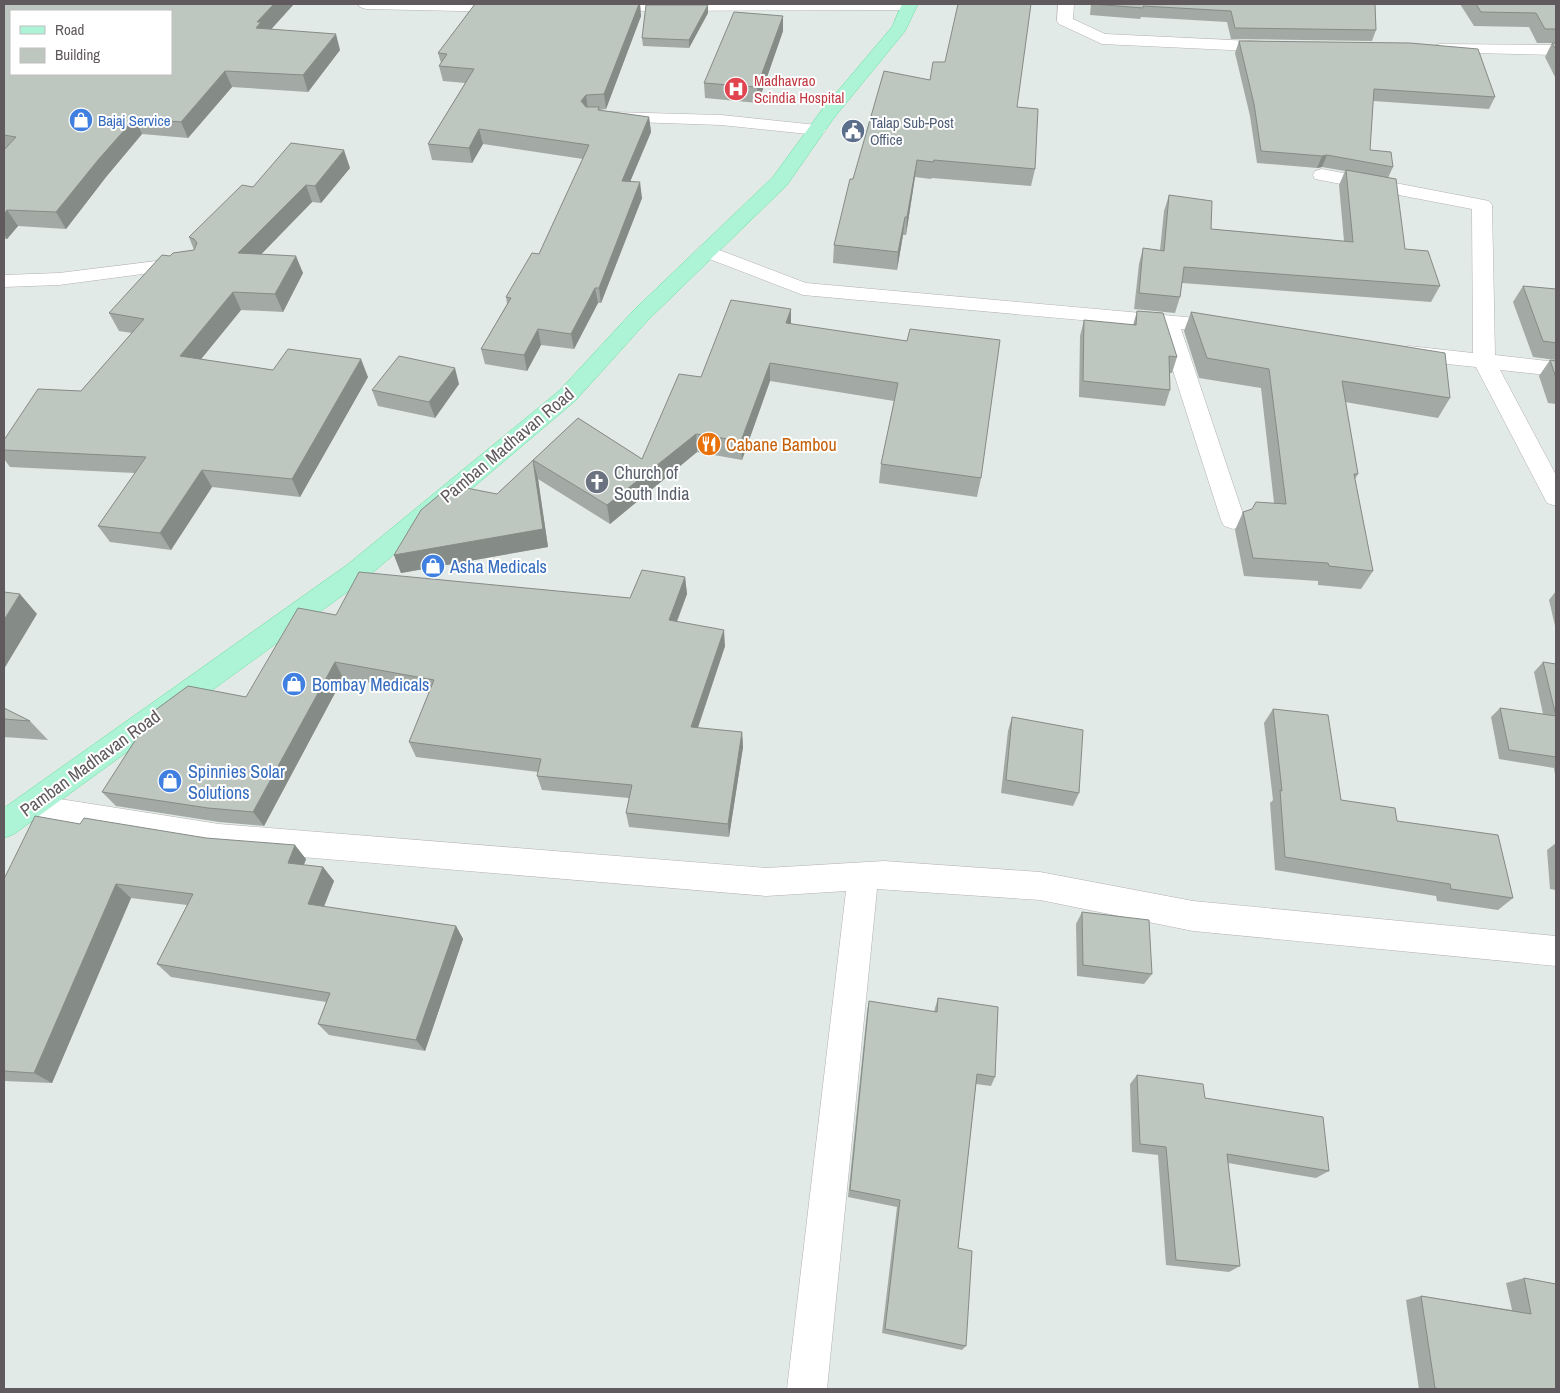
<svg xmlns="http://www.w3.org/2000/svg" width="1560" height="1393" font-family="'Archivo Narrow',sans-serif">
	<style>
		.lines { fill: none; stroke-linecap: round; stroke-linejoin: round }
		.minor-casing { stroke: #b5afb3; stroke-width: 1 }
		.major-casing { stroke: #67de9e; stroke-width: 1 }
		.minor { fill: #fff; fill-rule: evenodd }
		.major { fill: #adf4d6; fill-rule: evenodd }
		.wall { fill: #a3aaa5 }
		.shaded-wall { fill: #858b86 }
		.building { fill: #bec6c0; stroke: #858b86; fill-rule: evenodd }
		.labels { text-anchor: middle; dominant-baseline: central; stroke-width: 4; stroke-linejoin: round; paint-order: stroke }
		.far-health-label { font-size: 15px; fill: #be3a42; stroke: #fff; text-anchor: start }
		.far-shop-label { font-size: 15px; fill: #366cbe; stroke: #fff; text-anchor: start }
		.far-service-label { font-size: 15px; fill: #4e5e75; stroke: #fff; text-anchor: start }
		.food-label { font-size: 18px; fill: #c56008; stroke: #fff; text-anchor: start }
		.street-label { font-size: 18px; fill: #605a5e; stroke: #fff }
		.worship-label { font-size: 18px; fill: #5b616d; stroke: #fff; text-anchor: start }
		.shop-label { font-size: 18px; fill: #366cbe; stroke: #fff; text-anchor: start }
	</style>
	<rect width="100%" height="100%" fill="#e1eae6"/>
	<g class="lines">
		<!-- minor casing -->
		<g class="minor-casing">
			<path id="minor" d="M358,4H515L517,7L515,10L509,12L366,9L360,7Z
				M596,4H916L917,5L915,8L909,10L602,11L596,9L594,6Z
				M1058,4H1074L1073,19L1105,34L1274,42L1280,44L1282,47L1280,50L1274,52L1102,44L1059,24L1057,21Z
				M1440,44L1556,45V55L1434,52L1432,49L1434,46Z
				M611,112L721,115L817,125L823,126L826,130L823,134L817,135L721,125L605,121L602,117L605,113Z
				M1322,169L1489,201L1492,205L1495,355L1556,362V376L1500,370L1556,475V506L1547,503L1476,367L1409,360L1401,358L1398,353L1401,348L1409,346L1473,353L1472,209L1315,179L1313,175L1315,171Z
				M706,245L806,283L1230,321L1234,326L1230,331L1223,333L1181,329L1245,520L1242,526L1233,529L1224,526L1221,520L1159,327L803,295L699,255L696,251L699,247Z
				M189,257L196,259L199,263L196,267L59,285L4,287V275L59,273Z
				M28,794L219,824L766,868L884,861L1040,872L1193,901L1556,936V966L1193,931L1040,900L877,889L827,1389H787L846,891L766,896L219,850L28,820L18,816L13,807L18,798Z"/>
		</g>
		<!-- major casing -->
		<g class="major-casing">
			<path id="major" d="M902,4H918L905,31L833,119L787,185L648,320L575,401L365,579L14,834L4,838V808L347,565L559,391L634,310L773,177L821,111L892,27Z"/>
		</g>
		<!-- minor -->
		<use href="#minor" class="minor"/>
		<!-- major -->
		<use href="#major" class="major"/>
	</g>
	<!-- wall -->
	<path class="wall" d="M4,4H294L271,29L340,50L308,92L232,87L188,138L142,134L106,177L66,229L18,226L7,239H4Z
		M475,4H640L641,16L606,109L599,110L649,117L651,132L630,182L642,198L601,303H598L574,349L541,345L527,371L485,364L481,349L507,304L506,297L539,254L583,159L483,144L472,163L432,160L428,144L465,83L443,81L439,66L441,63L438,53Z
		M1091,4H1375L1376,30L1372,41L1231,39L1227,22L1141,17L1140,19L1090,15Z
		M1460,4H1556V79L1545,57L1552,43H1537L1529,27L1474,26Z
		M708,13L689,48L643,46L642,38Z
		M783,16V31L758,103L705,98L704,83Z
		M1239,41L1495,97L1489,109L1373,101L1370,150L1393,167L1388,178L1405,249L1440,286L1431,302L1182,283L1180,297L1175,313L1134,309L1139,264L1143,248L1160,250L1164,211L1169,195L1211,229L1344,241L1339,185L1345,171L1322,167L1317,168L1257,163L1250,116L1235,53Z
		M1017,107L1035,169L1031,186L932,178L931,179L915,177L906,235H903L897,270L833,263L834,245L853,179Z
		M350,168L321,203L312,202L261,254L303,273L283,312L241,310L201,359L273,370L368,377L300,497L212,487L171,550L110,542L98,526L135,473L10,467L4,459V440L81,391L132,333L119,331L109,313L170,256L194,250L189,237L253,187Z
		M1523,286L1556,289V360L1533,357L1513,302Z
		M791,309V324L907,341L981,478L977,497L879,483L881,464L894,401L770,381L742,460L697,452L610,524L538,479L548,547L401,573L394,555L497,494L578,418L642,459L701,377Z
		M1137,311L1177,357L1172,373H1170V390L1165,406L1079,397L1080,336L1084,320L1133,325Z
		M1191,312L1450,398L1438,418L1345,402L1358,474L1355,479L1373,571L1361,589L1318,585V581L1244,576L1235,530L1243,512L1274,503L1261,388L1199,378L1184,331Z
		M1550,360L1556,361V404L1548,403L1539,376Z
		M459,384L435,418L378,406L372,390Z
		M685,577L687,594L677,622L725,646L698,728L742,732L743,747L729,837L629,827L626,813L629,798L542,790L537,776L538,772L416,757L409,742L429,693L343,678L264,826L219,822L116,806L102,792L246,697L336,615L630,598Z
		M1556,591V630L1549,600Z
		M1543,662L1556,664V780L1554,768L1499,759L1491,717L1500,708L1543,714L1534,672Z
		M4,708L30,721L48,740L4,737Z
		M1273,709L1341,800L1397,821L1513,898L1498,910L1437,901L1436,896L1275,870L1270,803L1273,800L1264,723Z
		M1012,717L1079,793L1073,806L1001,793L1008,731Z
		M80,824L306,859L304,865L323,867L334,881L324,907L456,926L463,939L425,1051L329,1035L318,1024L326,1002L171,977L157,964L187,905L131,898L52,1083L4,1081V879Z
		M1556,843V890L1550,889L1547,850Z
		M1082,912L1152,974L1144,984L1077,976L1076,924Z
		M938,998L995,1077L991,1086L976,1084L958,1248L966,1346L962,1350L882,1333L897,1207L848,1197L867,1011L869,1001L934,1012L935,1008Z
		M1137,1075L1205,1098L1329,1171L1316,1178L1228,1163L1240,1266L1229,1272L1166,1265L1158,1155L1132,1152L1130,1084Z
		M1524,1278L1556,1389H1419L1406,1300L1421,1296L1512,1310L1506,1283Z"/>
	<!-- shaded-wall -->
	<path class="shaded-wall" d="M274,4H294L266,35L256,28L257,22Z
		M639,4H640L641,16L606,109L604,94Z
		M708,5V13L689,48V40Z
		M783,16V31L758,103L757,87Z
		M336,34L340,50L308,92L303,75Z
		M225,71L232,87L188,138L181,122Z
		M586,95L588,110L581,101Z
		M649,117L651,132L624,196L622,181Z
		M135,118L142,134L106,177L66,229L56,212L98,160Z
		M479,129L483,144L472,163L469,148Z
		M344,150L350,168L321,203L315,186Z
		M1327,155L1322,167L1317,168L1322,156Z
		M917,160L915,177L906,235L907,217Z
		M640,182L642,198L601,303L599,288Z
		M306,185L312,202L245,271L238,253Z
		M7,210L18,226L7,239L4,234V214Z
		M905,217L903,235L897,270L898,252Z
		M296,256L303,273L283,312L275,294Z
		M595,288L598,303L574,349L571,334Z
		M233,292L241,310L189,374L180,356Z
		M791,309V327L786,323Z
		M538,329L541,345L527,371L524,355Z
		M361,359L368,377L300,497L292,479Z
		M770,363V381L742,460L741,441Z
		M455,368L459,384L435,418L429,402Z
		M696,434L697,452L610,524L607,505Z
		M533,460L538,479L548,547L401,573L394,555L543,529Z
		M202,470L212,487L171,550L160,533Z
		M685,577L687,594L671,636L669,620Z
		M20,594L37,614L4,669V620Z
		M724,630L725,646L693,742L691,727Z
		M335,662L343,678L264,826L253,812Z
		M742,732L743,747L729,837L728,824Z
		M295,845L306,859L299,877L288,863Z
		M323,867L334,881L319,918L308,904Z
		M116,884L131,898L52,1083L34,1073Z
		M456,926L463,939L425,1051L416,1040Z"/>
	<!-- building -->
	<path class="building" d="M4,4H274L257,22H261L256,28L336,34L303,75L225,71L181,122L135,118L98,160L56,212L7,210L4,214V150L16,137L4,135ZM11,11H171V74H11Z
		M475,4H639L604,94L586,95L581,101L586,107H599L598,110L649,117L622,181L640,182L599,288H595L571,334L538,329L524,355L481,349L511,298L506,297L532,253L539,254L589,145L479,129L469,148L428,144L474,69L439,66L447,54L438,53Z
		M958,4H1031L1017,107L1038,109L1035,169L934,160L933,162L917,160L907,217H905L898,252L834,245L850,179H853L884,71L930,80L933,62H945Z
		M1093,4H1375L1376,30L1235,28L1231,11L1143,6V8Z
		M1476,4H1556V29H1545L1536,13L1481,12Z
		M646,5H708L689,40L642,38Z
		M734,12L783,16L757,87L704,83Z
		M1239,41L1410,43L1478,49L1495,97L1374,89L1370,150L1391,152L1393,167L1327,155L1322,156L1261,151L1254,104Z
		M1552,43H1556V50Z
		M291,143L344,150L315,186L306,185L238,253L296,256L275,294L233,292L180,356L273,370L288,349L361,359L292,479L202,470L160,533L98,526L146,457L4,450V440L38,389L81,391L144,319L109,313L162,255L170,256L173,253L194,250L197,243L194,239L189,237L242,185L253,187Z
		M1346,170L1396,179L1405,249L1428,251L1440,286L1184,267L1180,297L1139,293L1143,248L1164,251L1169,195L1212,201L1211,229L1353,242Z
		M1523,286L1556,289V343L1543,341Z
		M731,300L791,309L786,323L907,341L910,329L1000,340L981,478L881,464L898,383L770,363L741,441L696,434L607,505L533,460L543,529L394,555L421,510L451,485L497,494L578,418L642,459L679,374L701,377Z
		M1137,311L1163,313L1177,357L1169,356L1170,390L1083,381L1084,320L1136,325Z
		M1191,312L1445,353L1450,398L1342,381L1358,474H1354L1373,571L1329,566L1328,563L1253,558L1243,512L1252,509L1256,502L1286,504L1269,369L1207,358Z
		M399,356L455,368L429,402L372,390Z
		M1550,360L1556,361V378Z
		M642,570L685,577L669,620L724,630L691,727L742,732L728,824L626,813L632,785L537,776L541,759L409,742L434,680L335,662L253,812L208,808L102,792L154,711L188,686L246,697L298,608L336,615L359,572L630,598Z
		M4,592L20,594L4,620Z
		M1543,662L1556,664V757L1509,750L1500,708L1556,716Z
		M4,708L30,721L4,719Z
		M1273,709L1328,715L1341,800L1395,808L1397,821L1498,835L1513,898L1451,889L1450,884L1285,857L1280,790L1282,791Z
		M1012,717L1083,730L1079,793L1006,780Z
		M35,816L80,824L84,818L206,838L295,845L288,863L323,867L308,904L456,926L416,1040L318,1024L330,993L157,964L193,894L116,884L34,1073L4,1071V879Z
		M1082,912L1149,920L1152,974L1083,965Z
		M938,998L998,1007L995,1077L977,1074L958,1248L972,1251L966,1346L885,1329L900,1200L850,1190L869,1001L937,1012Z
		M1137,1075L1203,1084L1205,1098L1323,1117L1329,1171L1227,1154L1240,1266L1176,1260L1166,1147L1140,1144Z
		M1524,1278L1556,1284V1389H1441L1435,1388L1421,1296L1531,1314Z"/>
	<!-- icons -->
	<defs>
		<g id="hospital-disc" transform="scale(1.25)"><circle r="9.5" fill="#e0444e" stroke="#fff"/><path d="M-5-5h3v3.5h4V-5h3V5h-3V1.5h-4V5h-3Z" fill="#fff"/></g>
		<g id="shop-disc" transform="scale(1.25)"><circle r="9.5" fill="#3f7fe0" stroke="#fff"/><path d="M-5-2.5h2.3a2.7 3.5 0 0 1 5.4 0H5L5.5 6h-11ZM-1.5-2.5h3a1.5 2.3 0 0 0-3 0Z" fill="#fff"/></g>
		<g id="civic-disc" transform="scale(1.25)"><circle r="9.5" fill="#5c6f8a" stroke="#fff"/><path d="M-.6-6.5H3V-4.5H.6V-3L4-1V1h2V6H-6V1h2V-1L-.6-3ZM-1.2 2.5V6h2.4V2.5Z" fill="#fff"/></g>
		<g id="restaurant-disc" transform="scale(1.25)"><circle r="9.5" fill="#e8710a" stroke="#fff"/><path d="M-5-6h1v4h1v-4h1v4h1v-4h1v5L-1.5 .5V6h-2V.5L-5-1ZM5-6V6H3V1.5H1.5Q1.5-4 5-6Z" fill="#fff"/></g>
		<g id="church-disc" transform="scale(1.25)"><circle r="9.5" fill="#6b7280" stroke="#fff"/><path d="M-1.2-6h2.4v3.5h3.3v2.4h-3.3V6h-2.4V-.1h-3.3v-2.4h3.3Z" fill="#fff"/></g>
	</defs>
	<g fill-rule="evenodd">
		<use href="#hospital-disc" x="736" y="89"/>
		<use href="#shop-disc" x="81" y="120"/>
		<use href="#civic-disc" x="853" y="131"/>
		<use href="#restaurant-disc" x="709" y="444"/>
		<use href="#church-disc" x="597" y="482"/>
		<use href="#shop-disc" x="433" y="566"/>
		<use href="#shop-disc" x="294" y="684"/>
		<use href="#shop-disc" x="170" y="781"/>
	</g>
	<g class="labels">
		<!-- far-health labels -->
		<g class="far-health-label">
			<text x="754" y="80">Madhavrao<tspan x="754" dy="17">Scindia Hospital</tspan></text>
		</g>
		<!-- far-shop labels -->
		<g class="far-shop-label">
			<text x="98" y="120">Bajaj Service</text>
		</g>
		<!-- far-service labels -->
		<g class="far-service-label">
			<text x="870" y="122">Talap Sub-Post<tspan x="870" dy="17">Office</tspan></text>
		</g>
		<!-- food labels -->
		<g class="food-label">
			<text x="726" y="444">Cabane Bambou</text>
		</g>
		<!-- street labels -->
		<g class="street-label">
			<text transform="translate(507 445) rotate(-40)">Pamban Madhavan Road</text>
			<text transform="translate(90 763) rotate(-36)">Pamban Madhavan Road</text>
		</g>
		<!-- worship labels -->
		<g class="worship-label">
			<text x="614" y="472">Church of<tspan x="614" dy="21">South India</tspan></text>
		</g>
		<!-- shop labels -->
		<g class="shop-label">
			<text x="450" y="566">Asha Medicals</text>
			<text x="312" y="684">Bombay Medicals</text>
			<text x="188" y="771">Spinnies Solar<tspan x="188" dy="21">Solutions</tspan></text>
		</g>
	</g>
	<!-- border -->
	<rect width="1560" height="1393" fill="none" stroke="#605a5e" stroke-width="10"/>
	<!-- legend -->
	<rect x="10" y="10" width="162" height="65" fill="#ffffff" stroke="#bfbdbf"/>
	<rect x="20" y="26" width="25" height="8" fill="#adf4d6" stroke="#bfbdbf"/>
	<text x="55" y="35" font-size="15" fill="#605a5e">Road</text>
	<rect x="20" y="48" width="25" height="15" fill="#bec6c0" stroke="#bfbdbf"/>
	<text x="55" y="60" font-size="15" fill="#605a5e">Building</text>
</svg>
